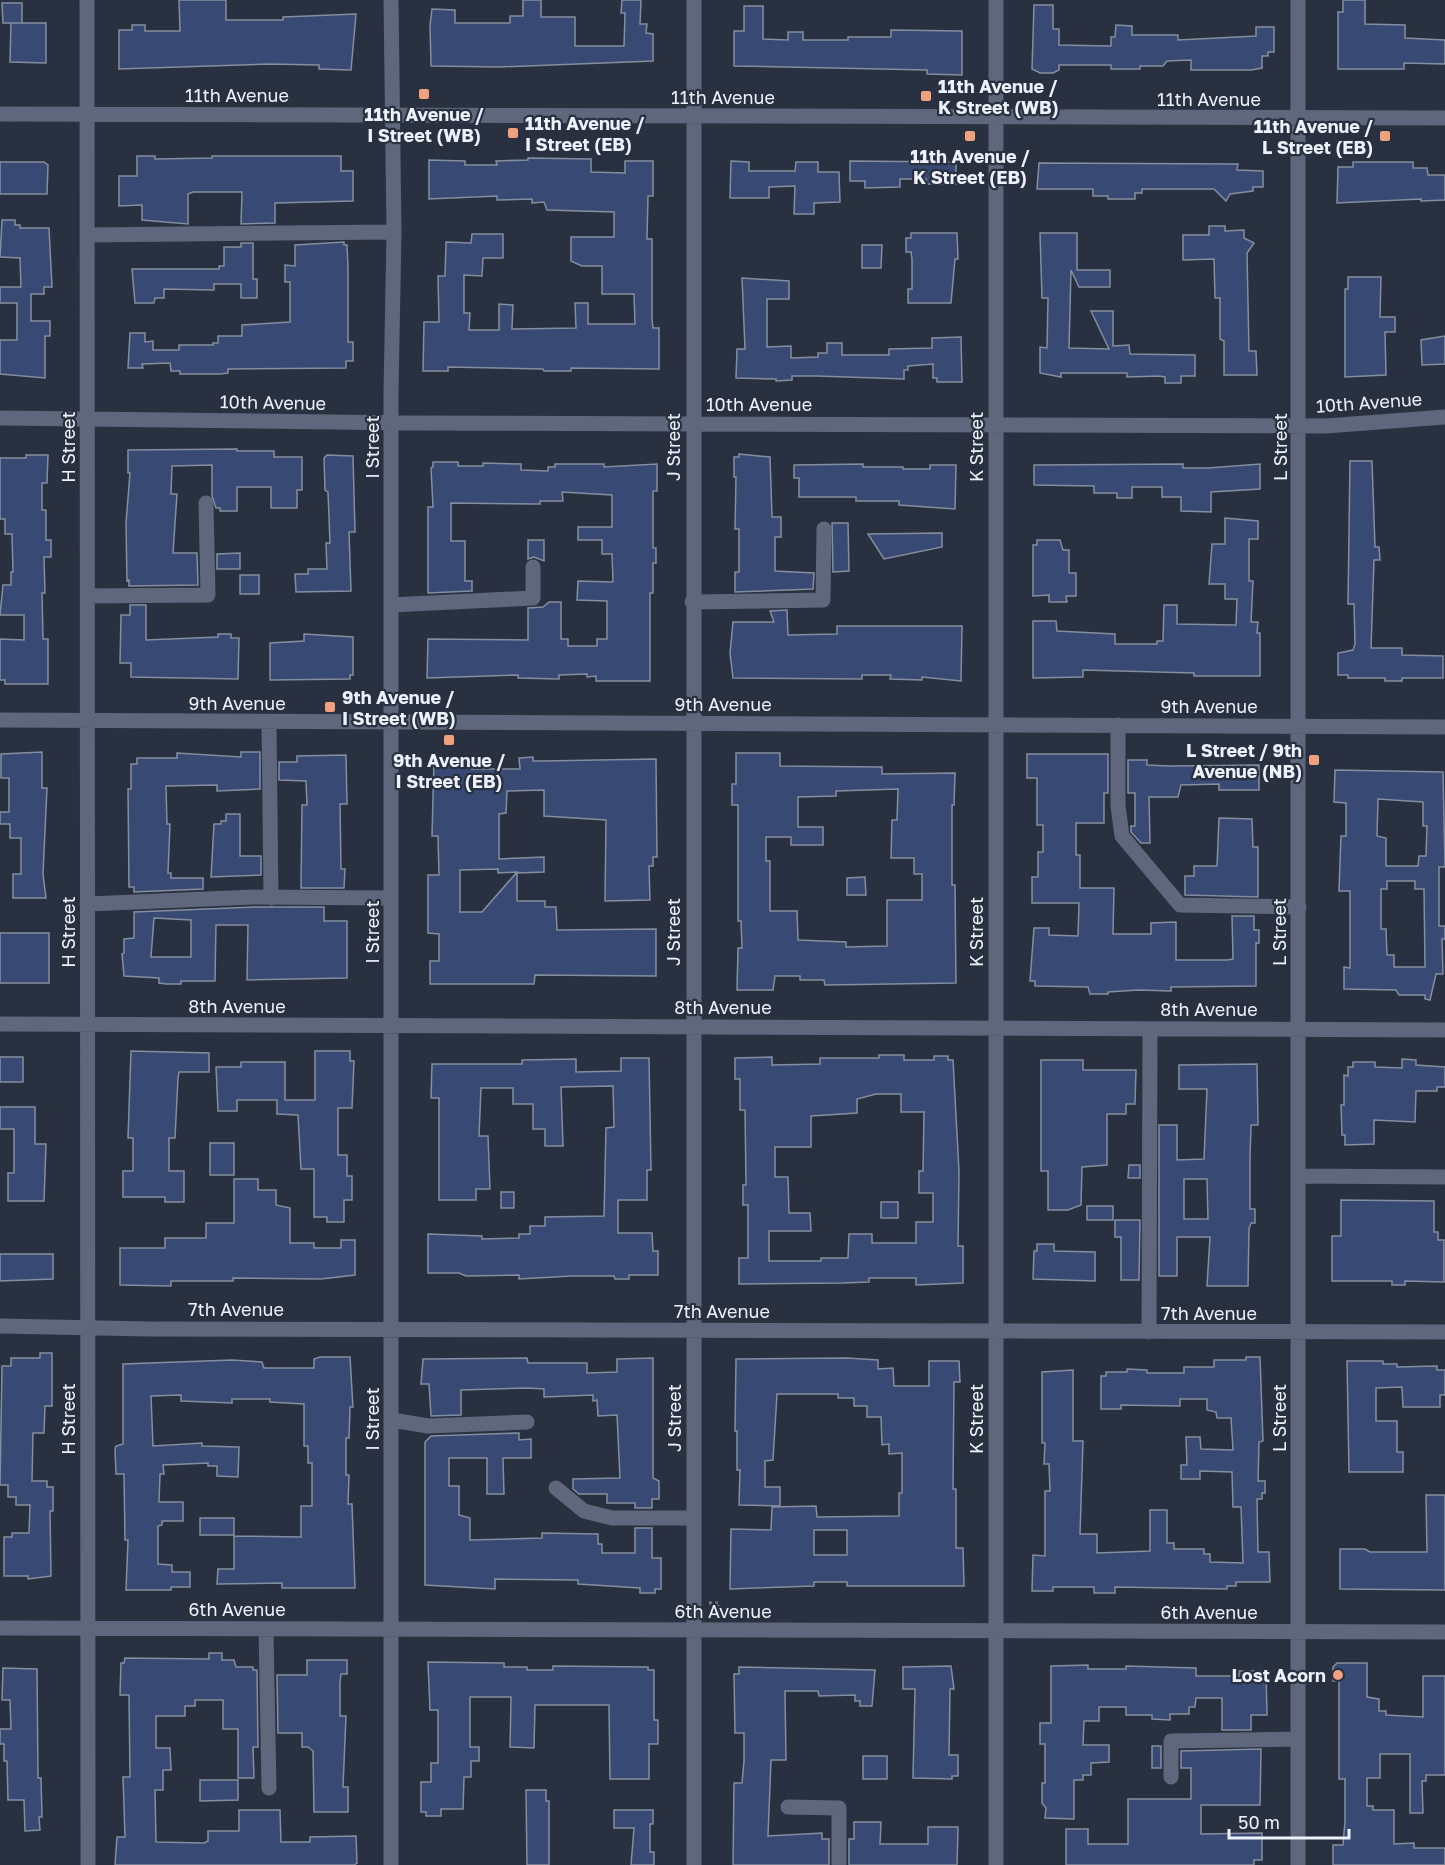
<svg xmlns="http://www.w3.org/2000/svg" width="1445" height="1865" font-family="'Golos Text',sans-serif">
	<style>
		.building { fill: #384a74; stroke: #858e9f; stroke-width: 1.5; fill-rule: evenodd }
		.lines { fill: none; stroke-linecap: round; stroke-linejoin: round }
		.path { stroke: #767c89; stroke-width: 3; stroke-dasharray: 3 3; stroke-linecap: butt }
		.minor { stroke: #5e677b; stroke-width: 15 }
		.poi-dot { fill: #f2a17e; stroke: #29303f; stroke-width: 2 }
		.labels { text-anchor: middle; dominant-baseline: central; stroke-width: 4.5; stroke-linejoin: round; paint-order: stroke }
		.poi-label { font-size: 18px; font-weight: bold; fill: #edf1fb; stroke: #29303f; text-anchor: start }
		.street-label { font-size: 18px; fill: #edf1fb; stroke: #29303f }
	</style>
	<rect width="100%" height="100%" fill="#29303f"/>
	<!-- building -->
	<path class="building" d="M179,0H226V20H283V17L356,14L351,70L319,69V65L271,64L119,69V30H132V25H145V31H180Z
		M523,0H541V17H575V46H624L625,13H621L622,0H641L640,24H647L646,33L653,34V61L500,67L431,66L430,25L432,9L455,10V23H510V16H523Z
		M1343,0H1365V24L1405,25V38L1445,40V64L1404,63V69H1338V12H1343Z
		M2,3H22V23H3Z
		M1034,5H1053V29H1059V45L1111,46V37H1115L1116,25L1132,26V35H1178V40L1256,36V27H1274V52H1268V56H1262V68L1251,70H1191V60L1167,61L1163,66H1140V69H1111V65H1059V70L1053,73H1040L1032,69Z
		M744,6H763V39L788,40V32H803V40H848V37H891V30L962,31V75L927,74V70L734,66V31H744Z
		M11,23H46V63L10,62Z
		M137,156H155V159L212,158V156H341V171H353V201L275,203V223L241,224L242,192H193L188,194V224L142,220V205L119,206V176H137Z
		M528,158L591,159V172L625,173V161H653V196H648L647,239H652V319L653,328H659V369L571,368V371H544L543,369L448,367V371H423L424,322H439L438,276H445L446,242L471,243L472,234H503V258H483L482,276L464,275V313H470L469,330H499V304L513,305L512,329L576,328L575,303H588V324H635L634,294H602V266H582L571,261V237H614V212L547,210L544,202L532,203V199L497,200V196L429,199V160L465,161V165H497L496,161L528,160Z
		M731,161L749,162V171H795L796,162H818V172H839L840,202L814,203V214H794L795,186L769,187V198H730Z
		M850,161L956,162V184H926V179H900V187L865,188V181H850Z
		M0,162H44L48,165L47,194H0Z
		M1353,162H1413V168H1427L1428,175H1445V200L1421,201V199L1337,203L1338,167H1353Z
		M1039,163L1238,164L1237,170L1263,171V187H1253V191L1230,194L1226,201L1214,189H1142V193H1135V199H1108V196H1093V189H1037Z
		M2,220H15V225H20V228H49L52,287H44V294H31V321H50V336H45V378L0,374V340H17V303H0V287H21L20,258L0,257Z
		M1209,226H1225V231L1244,230V238L1254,243L1247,253L1249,351H1256L1257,375H1224V341L1220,339V298H1215L1214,259L1183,260V235H1209Z
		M911,233H957L958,259H955L951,303H908V289H912V259L911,252H906V238H911Z
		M1040,233H1077V270H1110V287H1079L1071,270L1069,348L1109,349L1091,311H1113V346L1129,345L1130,354L1195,355V376H1181V383H1165V377L1159,376L1127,377V373H1061V377L1040,373V347L1047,348L1048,298H1042Z
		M344,242V245H347L348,268V342H353V361H346V368L228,369V373L220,374H180V371H171L170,363L142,364L143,368H128L130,333H145V342L153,341V350H179V345H213V343H218V336H242V325L290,322V282H285V265L295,266V245Z
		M241,243H253V279H257V298H241V284H214V290L164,289V298H155L154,303H135L132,269H219V266H224V247H241Z
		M862,245H882L881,268H862Z
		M1348,277H1381L1380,317H1395V332H1385L1386,375L1345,377V289H1348Z
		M742,278L789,281V299H767V347L791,346V358L818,357V353H827V343H842V355H889V349L932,348V338L961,337L962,382H937V378H933V364L908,366V370H904V379L817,376H792V380L776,381V379L736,378L737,349H745Z
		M1445,336V364L1422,365L1421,340Z
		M237,449V451H274V457H302V490H297V508H271V487H237V511H220V508H216L212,496V465L172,466L171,494H177L173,553H197L198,585L129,586V580L127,581L126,523L130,473H128V450Z
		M739,454L770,457L772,517H781V537H775V571L814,573L813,589L735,592V572H739V529H735L736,477H734V457H739Z
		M26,455H48L47,483H42V510H46V540H51V557H44L45,593H42L43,639H48V684H5V680H0V639L24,640V615H0L3,585H11V572H13L12,534H5V519H0V458H26Z
		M327,455L353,456L355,532H349L351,591L296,592L295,574H308V569H327L326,543H330L328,492L325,490L324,458Z
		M1350,461H1372L1375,547H1379L1380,560H1374L1371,648H1402V655L1443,656V678H1402V681H1385V678H1348V675H1338V653L1353,650L1355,644L1354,604H1348Z
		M433,462H458V466H483V463L521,464V470L548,471V467H555V464H604V467L657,464V491H653V548H656V563H653V593H650V681H596V676L587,677V674L559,675V679L518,678V675L427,678L428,639L528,640V608L543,607L549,602H561V639H568V646H597V639H607V601L577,600L578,581L613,582L612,554H602V540H578V527H612V495L562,492L563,501H540V504L451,503V541H465V581H472V591L428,593V507H433L431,468L433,467Z
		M863,464V467H903V469H930V465H956L955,509L899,505V501H856V497H799V478H794V465Z
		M1183,464V468H1208L1260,464V489L1211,492V512L1181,511V497H1162V487H1132V498H1117V493H1094V486L1034,485V465Z
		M1225,518L1258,521V539H1249V581H1253L1251,622H1258L1257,633H1260V676H1194V673L1083,670V677L1033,678V621H1056L1057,631L1115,634V644H1157V641H1163L1164,605H1177V624L1236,625L1237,599H1225V584H1209L1212,544H1225Z
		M832,523H848L849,571L833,572Z
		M942,533V547L884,559L868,534Z
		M528,540H544V561L534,557L528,559Z
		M1037,540H1060L1063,550H1069V573H1076V596H1066L1067,602H1049V595L1033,596V545H1037Z
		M240,553V569H217V554Z
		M240,575H259V594H240Z
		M130,605H146V640L218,637V634H231V638H239L238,679L131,677V663H120L121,615H130Z
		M787,610L788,635L837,634V626H962L961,681L922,677V680L890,679L891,675H862V679L733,678L730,653L733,622H774L770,611Z
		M304,634L353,637V675H350V679L270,680V643L304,641Z
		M42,752V788H47L43,874L46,898H13V874H21V838H10V824H0V812H9V778H1V754Z
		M241,752H260V789L217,791V785L166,786L167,824H170L168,873H171V878H203V889L134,892V887H129L128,789H131V764H137V758H177V753L241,757Z
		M736,753H780V766L882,767V774L955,773L954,805H952V885H955L956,983L825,985L824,980H800V976H775L773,990H737L738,948H742L741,921H738V805H732V784H736ZM898,789L897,820H892L891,858H914V874H922V900H887V946L846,947V942L798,940L797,911H770V861H766V837H791V845H823V827H798V797L836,796V791Z
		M1027,754H1108V793H1104V823H1076V855H1080V888H1114L1113,934H1151V923L1176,922V960H1227L1233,959L1232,916H1254V930H1259V943H1256V986L1171,987V991L1138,990L1108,992V994H1090L1088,987L1035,986V981H1030L1034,928H1049V935L1078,936L1079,903H1032V877H1038V852H1043V825H1037V778H1027Z
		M346,755L347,804H340L341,869H345L344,888H301L302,805H307L306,781L279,780V762H297V756Z
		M533,757V761H542L656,759L657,857H653V866H649L650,900L605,901L606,820L544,816V790L507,791L506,813L499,814V859L544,857V872L517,873V901H545V907H556L557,930L656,929V976L535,975L534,984H430V961H439V934L428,933V875H439L438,836H432L434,759H472V769H520L519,758ZM498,869V873L517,872L482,912H460V870Z
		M1128,760H1147V765L1170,766L1259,765V790H1219V784L1181,785L1178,797H1149L1150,843H1141L1131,832V826H1135V793H1128Z
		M1335,770L1443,772L1445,867H1439V926H1445V939H1442L1443,974H1436L1430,1000L1425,999V995H1399L1396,990L1344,989V967L1350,968V891H1339L1341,836H1346V803L1334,802ZM1378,799L1423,802V826H1427L1426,856H1419L1418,866H1386V838L1377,836ZM1387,881H1415V889H1424L1425,967H1394V955H1387L1386,929H1381V889H1387Z
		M226,814H240V856H261V875L211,877L214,824H221V821H226Z
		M1219,818L1252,819L1253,847H1258V897L1185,895V876H1194V866H1217Z
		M865,877L866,895H847V878Z
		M254,907H324V921H347V978L247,980L248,925H216L215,981H181V984H166L159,983V978L124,976L122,954L124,953V939L134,938V912ZM154,918L191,920V957H151Z
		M0,933H49V983H0Z
		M131,1051L209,1053V1072H179L178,1078L175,1138H169V1171H184V1202H165V1197H123V1171H133V1138H128Z
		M315,1051H350V1061H354L352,1108H338V1155H347V1176H352V1200H344V1222H327V1217H314V1169H301L298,1115L277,1114V1100H237V1111H218L216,1067H241V1062H285V1100H315Z
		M879,1055H904V1060H934V1056H948V1060H953L959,1171L958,1246H963V1283L916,1285V1278H869V1282L843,1283L739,1284V1258H748V1205H743V1185H746L745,1110H740V1079H735V1058L772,1057V1065L820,1064V1058H879ZM876,1094H901V1112H924L923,1171H919V1193H933V1222H916V1243H872V1234H849L848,1258H821V1261H769V1231H811L810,1213H789L788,1177H775V1147H811V1116L857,1113V1099Z
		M0,1057H23V1082H0Z
		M621,1058H649L651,1170H647V1200H618V1233H652L653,1251H658V1275H629V1279H615L614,1276H572L519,1279V1275L466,1276L459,1273H428V1234L482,1236V1239L519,1238V1234H530V1226H545V1217L604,1216L606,1128L614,1127L613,1086L561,1087L563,1146H545V1129H533V1104H513V1088H481L479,1136H488L490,1189H476V1200H439V1098H431L432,1064H522V1060L576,1059V1072L621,1071Z
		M1402,1059L1416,1060V1065L1445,1067V1087H1437V1091H1416L1415,1122L1374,1120V1144L1345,1145V1135H1342L1341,1105H1344V1075L1348,1076V1067H1353V1062H1375V1067L1402,1068Z
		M1041,1060H1083V1070H1136L1135,1104H1126V1114H1107V1165L1082,1167L1081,1205L1068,1210H1048V1171H1041Z
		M1257,1064L1258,1125H1251L1250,1158V1209H1255V1223H1251L1249,1229L1248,1286H1207L1210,1237H1177V1276H1159V1125H1177V1160L1204,1159L1207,1089H1179V1065ZM1184,1179H1207L1208,1219H1184Z
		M0,1107H35V1144H46L44,1201H8V1173H14V1129H0Z
		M210,1143H234V1175H210Z
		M1129,1165H1140V1178H1128Z
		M234,1179H258V1190H276V1205L290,1208V1243H314V1248H341V1240H355V1275L321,1279L233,1278V1281H171V1286L120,1285V1248H165V1238H206V1223H234Z
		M501,1192H514V1208H501Z
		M1341,1200L1434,1201V1232H1438V1240H1444V1282L1405,1281V1285H1392V1281H1332V1236H1341Z
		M881,1202H898V1218H881Z
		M1087,1206H1113V1220H1087Z
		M1115,1220H1140L1139,1280H1121V1237H1115Z
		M1037,1244H1054V1251L1095,1252V1281L1033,1279L1034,1251H1037Z
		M0,1254H53V1279L0,1281Z
		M40,1353H52V1406H45L44,1433H33L32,1481H47V1487H53V1511H50L51,1576L28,1579V1576H4V1537H12V1533H29L30,1505H16V1497H8V1485H0L2,1366H11V1358H40Z
		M320,1357H350L353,1407H350L349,1438H346V1475H349L348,1504H352L355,1588H282V1583L217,1584L218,1569H234V1536L301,1537V1506H312V1463H308V1446H304V1404L270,1402V1399H232V1403L181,1401V1395L151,1396L153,1446L202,1443V1446L239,1447L238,1477L217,1476V1466H208V1463L163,1465L164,1474H160L159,1502H183V1521H162V1525L158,1526V1564L172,1565V1572H190V1587H171V1590H126L128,1540H125L124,1474H116L115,1449L116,1446L123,1444V1364L232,1360L262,1362L264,1368H314V1359Z
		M1246,1357H1260L1263,1441L1259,1442L1258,1481H1265V1493H1262V1499H1257L1258,1552H1269L1270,1582H1236V1586H1227V1589L1115,1587V1593H1094V1587H1053V1591H1032L1033,1555L1045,1556V1491H1050L1049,1464H1044L1045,1443H1042V1372L1073,1370V1441H1083L1080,1534H1097V1553L1150,1551V1510H1167V1543H1174V1549H1204V1554H1210V1562L1243,1563L1241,1507H1233L1232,1472L1200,1471V1479H1181V1465H1187L1186,1437H1200L1201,1449L1233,1450L1231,1418H1217L1216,1412L1207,1410V1399H1180V1406L1121,1405V1409H1101V1376H1106V1372H1127V1369L1147,1370V1373H1184V1367H1214V1360H1246Z
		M527,1358L528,1363H587V1373L617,1372V1359L653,1358V1478L659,1481V1499H652V1508H635V1503H607V1494H579L573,1489V1479L620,1478L617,1415L598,1416L597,1400L593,1401V1395L544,1397V1389L528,1388L461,1390V1415L431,1416L429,1384H421L423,1359Z
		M847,1358L878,1360V1369L893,1368L894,1386H929V1361H959L960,1382H954L953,1489H956V1548H963L964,1586H847V1582H814V1586L730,1589L731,1529L771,1530L772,1507L816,1506L817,1517L899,1516V1493H902V1453L889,1454V1444L882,1445L881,1417H867V1406H854V1398H838V1394H777L773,1460L765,1461V1487H780V1506L739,1505L740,1470H737V1431H735L736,1359ZM814,1530H847V1555H814Z
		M1347,1361H1383V1364H1397V1367L1437,1366V1370H1445V1395H1440V1407H1403L1402,1387L1376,1388V1421H1397V1452H1403V1472H1349Z
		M519,1433V1440L531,1439V1458H503L504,1494H487V1458H449V1486H459V1515L470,1518V1540L542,1538V1533L598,1534V1544H602V1553H635V1528H652V1558H661V1589H655V1593H640V1588L578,1584V1580L495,1579V1589L425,1585V1442L431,1436Z
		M1426,1495H1445V1590L1340,1589V1549H1365L1370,1552H1427Z
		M200,1518H234V1535H200Z
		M209,1653H222V1660H234L236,1667H253V1670H257L258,1747H253L254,1778H238V1729H223V1700H195V1706H185V1716H156V1748H170L171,1770H163V1790H155L156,1842L204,1843L208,1841V1831H239V1810H280L281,1842H310V1837L356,1836L357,1863L354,1865H115L117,1837H125L123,1777H130L129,1695H120L121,1663H124L125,1658L209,1659Z
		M307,1660H347V1674H341L340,1683V1716H346L343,1787H348V1812H314L313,1751L308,1747H302V1733H278L277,1675H307Z
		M428,1662L504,1663V1667H527V1670H553V1666L648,1667V1670H654V1720H658V1744H649V1779H610L609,1705H535L534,1748L510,1747L511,1697H470V1747H479V1761H471V1777H464L463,1809H441V1816H426V1812H421V1782H431V1763H438V1710H430Z
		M1337,1663H1367V1697L1379,1699V1711H1386V1715L1423,1717V1676H1445V1775H1426V1781H1422L1423,1813H1410V1754H1380V1778H1367V1806H1373V1810H1394V1844L1414,1843V1848H1445V1865H1333V1845H1343L1345,1821V1779H1339V1681H1333V1667Z
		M1088,1665V1669H1126V1666L1196,1668V1676H1239V1671H1266L1267,1715H1251V1730H1222V1698H1196L1195,1707H1189V1714H1170V1720L1152,1719V1715H1126V1707H1099V1721H1084L1083,1745H1109V1762L1091,1763V1775H1083V1780H1074V1819L1045,1818L1046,1808L1042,1803V1783H1045V1744H1040V1723H1051V1666Z
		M951,1666L954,1689H950L949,1755H958V1776H952V1779L913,1778L915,1689H903V1667Z
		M739,1667L875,1670L872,1706H860V1701H855V1695L819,1696L818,1691H785L786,1760H771L768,1836L822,1833V1839H829V1865H733L734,1783H742L744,1761V1733H735L734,1674H739Z
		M3,1668L37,1669L38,1778H41L42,1817H39L40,1830L25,1831L24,1800H8L7,1761H4V1744H0V1729H11L10,1700H2Z
		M1152,1746H1161V1768H1152Z
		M1261,1749L1260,1805H1201V1834L1262,1833V1860H1254V1865H1066V1829H1088V1844H1128V1799H1191V1768H1181V1751Z
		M863,1756H887V1779H863Z
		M200,1780H238V1800L200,1801Z
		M526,1790H546V1801H549V1865H527Z
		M614,1810H653V1824H650V1852H654V1865H631L634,1828H614Z
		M854,1822H881L880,1844H928V1827H958L957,1865H849V1839H854Z"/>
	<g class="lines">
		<!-- path -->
		<path class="path" d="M709,1603H719V1614"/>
		<!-- minor -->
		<path class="minor" d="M87,0L88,1865
			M391,0L394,232L391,393V1865
			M694,0V1865
			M1298,0V1865
			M0,114L1445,118
			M87,235L394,232
			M0,418L411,423L1326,426L1445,417
			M88,596L208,595L206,503
			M692,602L823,600L824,529
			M391,605L533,598V567
			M0,720L1445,727
			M269,723L271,898
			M1118,725V806L1122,836L1180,905L1299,907
			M87,904L254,897L391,898
			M0,1024L1445,1030
			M1298,1176L1445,1177
			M0,1326L149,1329L1445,1332
			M1149,1332L1150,1029
			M392,1420L428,1426L527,1422
			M556,1488L584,1511L612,1518H693
			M0,1628L1445,1632
			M266,1629L269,1788
			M1171,1777V1741L1298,1739
			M788,1807L839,1808V1865
			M996,1865V0"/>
	</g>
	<!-- markers -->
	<g class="poi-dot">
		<rect x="418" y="88" width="12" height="12" rx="3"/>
		<rect x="920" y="90" width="12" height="12" rx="3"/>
		<rect x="507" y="127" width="12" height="12" rx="3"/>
		<rect x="964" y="130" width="12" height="12" rx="3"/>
		<rect x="1379" y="130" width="12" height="12" rx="3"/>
		<rect x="324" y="701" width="12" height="12" rx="3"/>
		<rect x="443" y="734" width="12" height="12" rx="3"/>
		<rect x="1308" y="754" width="12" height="12" rx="3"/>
		<circle cx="1338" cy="1675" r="6"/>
	</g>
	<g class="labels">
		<!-- poi labels -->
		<g class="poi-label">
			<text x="938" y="86">11th Avenue /<tspan x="938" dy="21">K Street (WB)</tspan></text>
			<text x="424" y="114" text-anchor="middle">11th Avenue /<tspan x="424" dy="21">I Street (WB)</tspan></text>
			<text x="525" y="123">11th Avenue /<tspan x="525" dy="21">I Street (EB)</tspan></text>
			<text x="1373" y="126" text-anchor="end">11th Avenue /<tspan x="1373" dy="21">L Street (EB)</tspan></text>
			<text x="970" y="156" text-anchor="middle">11th Avenue /<tspan x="970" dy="21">K Street (EB)</tspan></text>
			<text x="342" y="697">9th Avenue /<tspan x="342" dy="21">I Street (WB)</tspan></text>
			<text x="1302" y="750" text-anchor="end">L Street / 9th<tspan x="1302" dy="21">Avenue (NB)</tspan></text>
			<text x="449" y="760" text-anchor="middle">9th Avenue /<tspan x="449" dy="21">I Street (EB)</tspan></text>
			<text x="1326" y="1675" text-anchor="end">Lost Acorn</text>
		</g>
		<!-- street labels -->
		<g class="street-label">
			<text x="237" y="95">11th Avenue</text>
			<text x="723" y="97">11th Avenue</text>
			<text x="1209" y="99">11th Avenue</text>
			<text transform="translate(273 402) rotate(1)">10th Avenue</text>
			<text transform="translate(1369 402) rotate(-4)">10th Avenue</text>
			<text x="759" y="404">10th Avenue</text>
			<text transform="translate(68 447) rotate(-90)">H Street</text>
			<text transform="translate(372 447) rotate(-90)">I Street</text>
			<text transform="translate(673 447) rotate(-90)">J Street</text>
			<text transform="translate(976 447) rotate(-90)">K Street</text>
			<text transform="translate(1280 447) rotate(-90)">L Street</text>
			<text x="237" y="703">9th Avenue</text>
			<text x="723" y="704">9th Avenue</text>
			<text x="1209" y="706">9th Avenue</text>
			<text transform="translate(68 932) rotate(-90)">H Street</text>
			<text transform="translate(372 932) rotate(-90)">I Street</text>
			<text transform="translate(673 932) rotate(-90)">J Street</text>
			<text transform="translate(976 932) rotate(-90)">K Street</text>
			<text transform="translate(1279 932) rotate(-90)">L Street</text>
			<text x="237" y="1006">8th Avenue</text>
			<text x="723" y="1007">8th Avenue</text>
			<text x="1209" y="1009">8th Avenue</text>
			<text x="236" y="1309">7th Avenue</text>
			<text x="722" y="1311">7th Avenue</text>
			<text x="1209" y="1313">7th Avenue</text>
			<text transform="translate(674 1418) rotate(-90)">J Street</text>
			<text transform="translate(1279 1418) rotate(-90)">L Street</text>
			<text transform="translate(68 1419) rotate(-90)">H Street</text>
			<text transform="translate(372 1419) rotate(-90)">I Street</text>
			<text transform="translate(976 1419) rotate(-90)">K Street</text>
			<text x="237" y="1609">6th Avenue</text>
			<text x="723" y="1611">6th Avenue</text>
			<text x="1209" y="1612">6th Avenue</text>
		</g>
	</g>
	<!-- scale -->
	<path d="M1229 1829v9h120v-9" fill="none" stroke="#edf1fb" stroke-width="3"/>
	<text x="1238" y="1829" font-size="18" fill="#edf1fb" stroke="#29303f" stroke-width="4.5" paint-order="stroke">50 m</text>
</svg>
